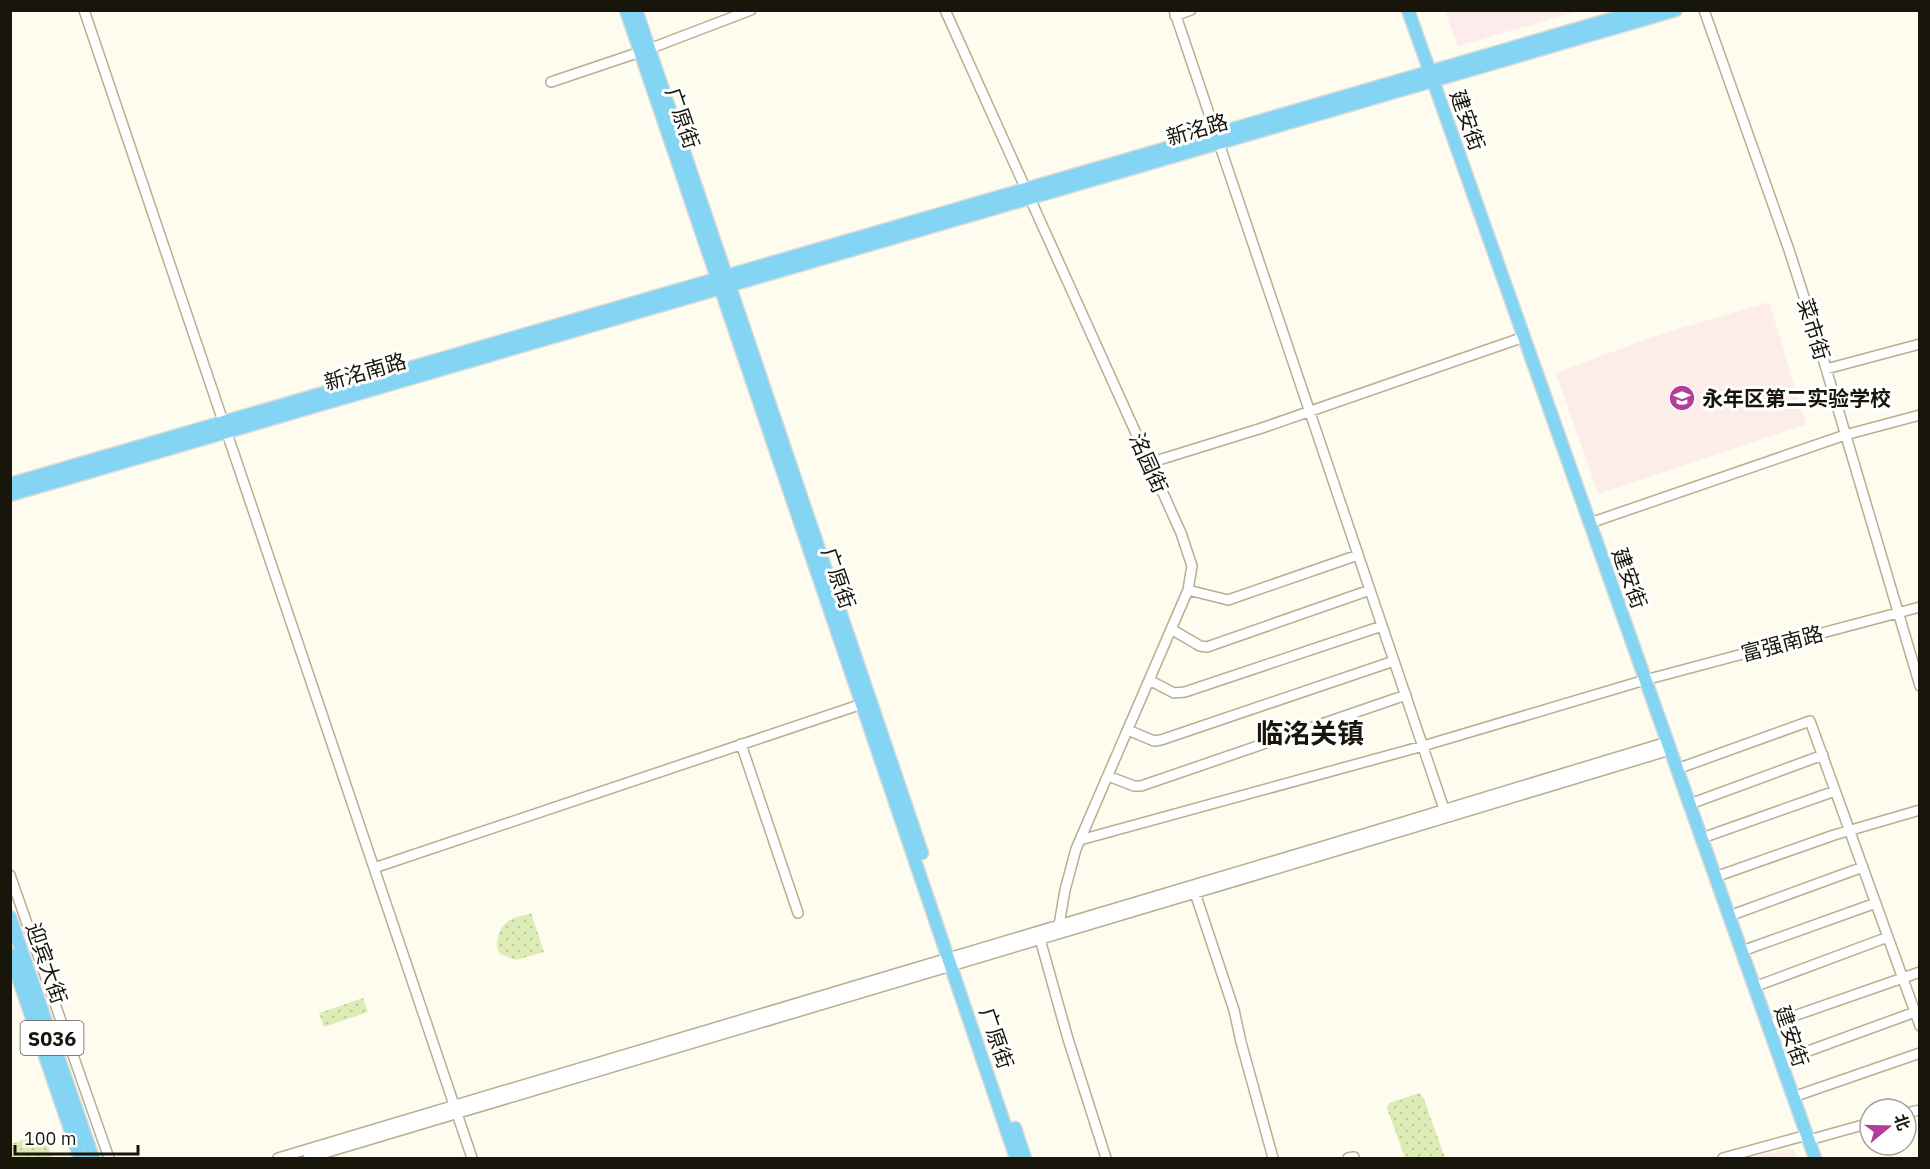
<svg xmlns="http://www.w3.org/2000/svg" width="1930" height="1169" font-family="'IBM Plex Sans','Noto Sans SC',sans-serif">
	<style>
		.education { fill: #fcede8 }
		.medical { fill: #fdeceb }
		.grass { fill: url(#grass-dots) }
		.lines { fill: none; stroke-linecap: round; stroke-linejoin: round }
		.minor-casing { stroke: #b6af92; stroke-width: 12 }
		.major-casing { stroke: #dadad8; stroke-width: 15 }
		.minor { stroke: #fff; stroke-width: 9 }
		.major { stroke: #84d5f3; stroke-width: 12 }
		.labels { text-anchor: middle; dominant-baseline: central; stroke-width: 6; stroke-linejoin: round; paint-order: stroke }
		.shield { fill: #fff; stroke: #5d5b54; stroke-width: 1.5 }
		.shield-label { font-size: 20px; font-weight: bold; fill: #18150a }
		.street-label { font-size: 21px; fill: #18150a; stroke: #fff }
		.poi-label { font-size: 21px; font-weight: bold; fill: #18150a; stroke: #fff; text-anchor: start }
		.district-label { font-size: 27px; font-weight: bold; fill: #18150a; stroke: #fff }
	</style>
	<defs>
		<pattern id="grass-dots" width="8" height="8" patternUnits="userSpaceOnUse" patternTransform="scale(1.5)"><rect width="8" height="8" fill="#ddecb6"/><path d="M2 2h.1M6 6h.1" fill="none" stroke="#bdca9b" stroke-width="1.8" stroke-linecap="round"/></pattern>
	</defs>
	<rect width="100%" height="100%" fill="#fefbef"/>
	<!-- education -->
	<path class="education" d="M1769,302L1806,424L1598,494L1556,373L1658,335Z
		M1793,1148L1797,1158H1749Z"/>
	<!-- medical -->
	<path class="medical" d="M1445,11V10L1579,11L1458,46Z"/>
	<!-- grass -->
	<path class="grass" d="M531,913L544,952L516,960L500,954C494,944 498,930 507,922C512,917 524,916 531,913Z
		M363,998L368,1012L324,1027L319,1013Z
		M1419,1093L1424,1099L1445,1158H1405L1387,1108L1389,1103Z
		M44,1133L52,1158H11V1144Z"/>
	<g class="lines">
		<!-- minor casing -->
		<g class="minor-casing">
			<path id="minor" d="M84,10L472,1158
				M945,10L1181,533L1192,566L1188,590L1076,849L1065,890L1059,925
				M1174,10L1446,815
				M1704,10L1789,250L1814,328L1920,686
				M1175,16L1191,10
				M551,82L649,49L751,10
				M1826,369L1920,344
				M1149,463L1262,428L1524,337
				M1590,523L1845,435L1920,415
				M1188,590L1228,600L1358,555
				M1171,629L1200,646L1207,647L1370,590
				M1149,680L1174,693L1185,692L1382,626
				M1128,730L1154,741L1161,740L1394,661
				M741,744L798,913
				M1677,769L1810,721L1920,1026
				M1108,776L1134,786H1141L1406,695
				M1690,804L1823,755
				M1702,838L1835,791
				M1080,840L1423,746L1645,680L1920,607
				M374,868L862,704
				M10,875L109,1158
				M1715,877L1834,835L1920,810
				M1195,893L1234,1010L1241,1042L1273,1158
				M1729,916L1863,867
				M1040,939L1068,1039L1106,1158
				M1742,951L1876,903
				M1754,987L1888,937
				M1768,1025L1920,972
				M1781,1061L1915,1012
				M1793,1097L1920,1053
				M1906,1113L1920,1110
				M1809,1140L1870,1123
				M278,1158L1324,846L1667,742
				M308,1158L1326,854L1670,750
				M1348,1158L1354,1157
				M1723,1158L1807,1135"/>
		</g>
		<!-- major casing -->
		<g class="major-casing">
			<path id="major" d="M626,10L1016,1158
				M636,10L922,853
				M1408,10L1815,1158
				M10,484L1642,10
				M10,495L1676,10
				M10,917L93,1158
				M10,954L80,1158
				M1015,1128L1025,1158"/>
		</g>
		<!-- minor -->
		<use href="#minor" class="minor"/>
		<!-- major -->
		<use href="#major" class="major"/>
	</g>
	<!-- icons -->
	<defs>
		<g id="school-disc" transform="scale(1.35)"><circle r="9.5" fill="#b13e98" stroke="#fff"/><path d="M0-5L7-2L0 1L-7-2ZM-4 1L0 2.5L4 1V4Q0 6-4 4Z" fill="#fff"/></g>
	</defs>
	<g fill-rule="evenodd">
		<use href="#school-disc" x="1682" y="398"/>
	</g>
	<g class="labels">
		<!-- shield labels -->
		<rect class="shield" x="20.5" y="1021" width="63" height="34" rx="4.5"/>
		<g class="shield-label">
			<text x="52" y="1038">S036</text>
		</g>
		<!-- street labels -->
		<g class="street-label">
			<text transform="translate(683 118) rotate(71)">广原街</text>
			<text transform="translate(1468 120) rotate(70)">建安街</text>
			<text transform="translate(1197 129) rotate(-16)">新洺路</text>
			<text transform="translate(1814 329) rotate(73)">菜市街</text>
			<text transform="translate(365 371) rotate(-16)">新洺南路</text>
			<text transform="translate(1149 463) rotate(66)">洺园街</text>
			<text transform="translate(839 578) rotate(71)">广原街</text>
			<text transform="translate(1630 578) rotate(70)">建安街</text>
			<text transform="translate(1782 643) rotate(-15)">富强南路</text>
			<text transform="translate(47 963) rotate(71)">迎宾大街</text>
			<text transform="translate(1792 1036) rotate(71)">建安街</text>
			<text transform="translate(997 1038) rotate(71)">广原街</text>
		</g>
		<!-- poi labels -->
		<g class="poi-label">
			<text x="1702" y="398">永年区第二实验学校</text>
		</g>
		<!-- district labels -->
		<g class="district-label">
			<text x="1310" y="732">临洺关镇</text>
		</g>
	</g>
	<!-- border -->
	<rect width="1930" height="1169" fill="none" stroke="#18150a" stroke-width="24"/>
	<!-- north arrow -->
	<g transform="translate(1888 1127) rotate(71)"><circle r="28" fill="#ffffff" stroke="#a3a19d" stroke-width="1.5"/>
	<path d="M0-4.5L10 22L0 15L-10 22Z" fill="#b13e98"/>
	<text y="-9" font-size="16" font-weight="bold" text-anchor="middle" fill="#18150a">北</text>
	</g>
	<!-- scale -->
	<path d="M15 1145v9h123v-9" fill="none" stroke="#18150a" stroke-width="3"/>
	<text x="24" y="1145" font-size="18" fill="#18150a" stroke="#ffffff" stroke-width="4.5" paint-order="stroke">100 m</text>
</svg>
